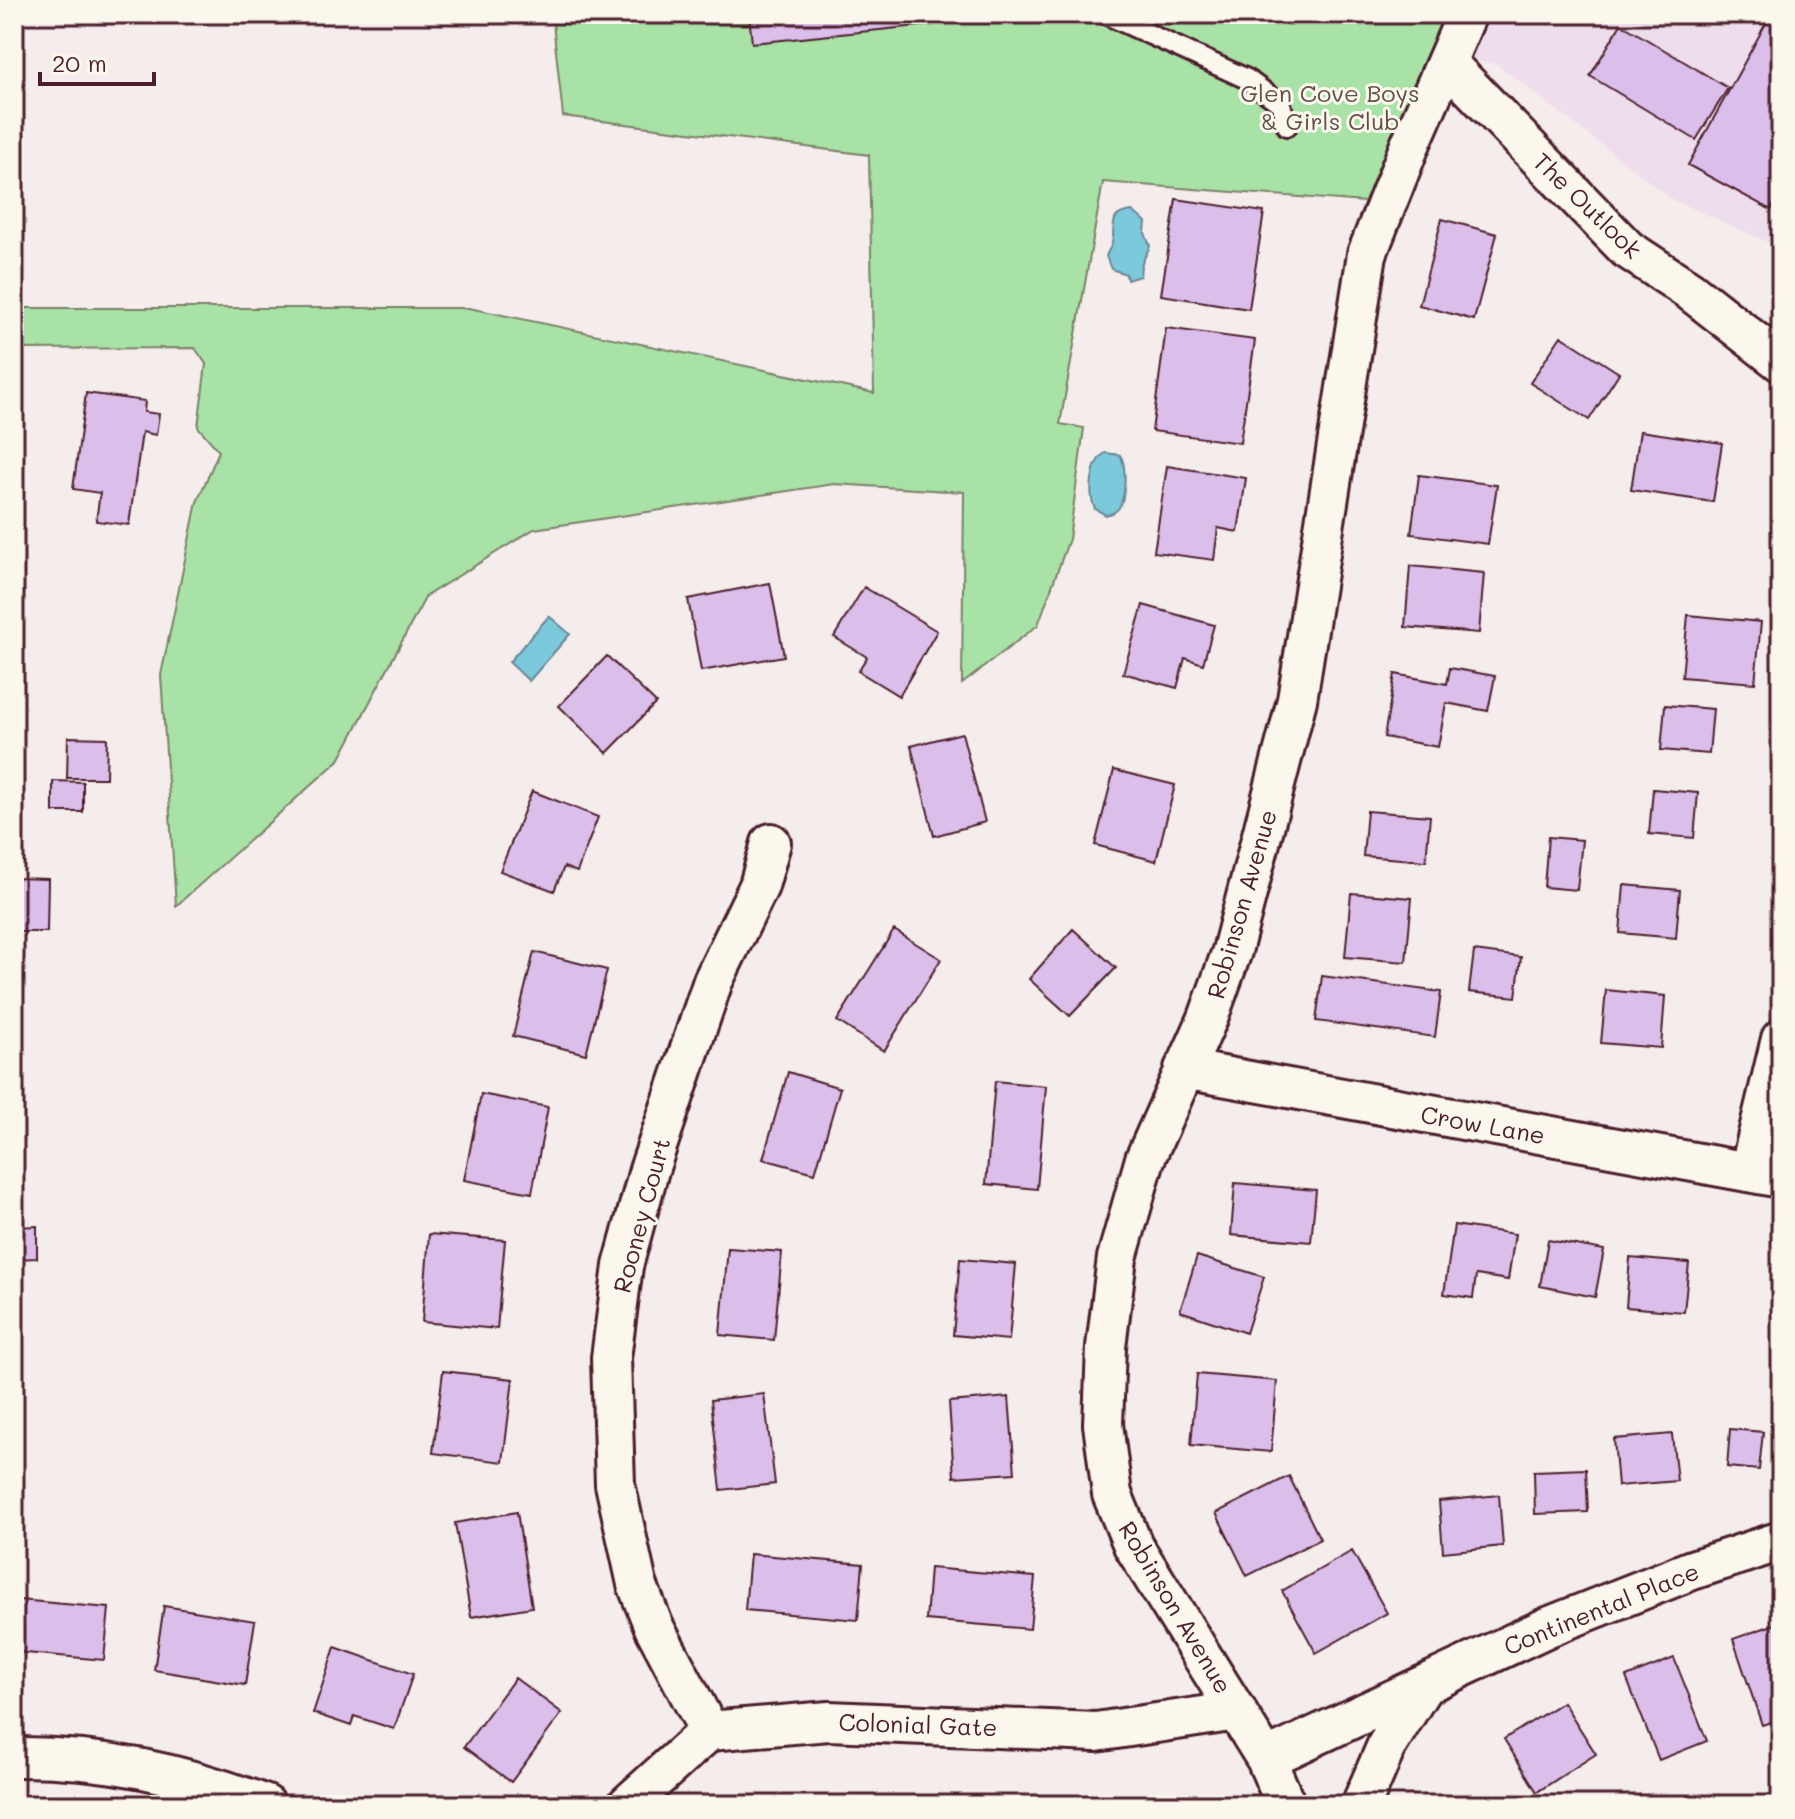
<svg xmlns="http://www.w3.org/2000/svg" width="1795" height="1819" font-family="Mali,sans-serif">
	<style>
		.built { fill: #eedeec }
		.green { fill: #a9e2a6; stroke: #7a8068; stroke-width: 2 }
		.water { fill: #7dc9dc; stroke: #698595; stroke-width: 2 }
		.building { fill: #dcbeeb; stroke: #4a1f2b; stroke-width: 2 }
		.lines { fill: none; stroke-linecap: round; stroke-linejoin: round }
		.service-casing { stroke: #4a1f2b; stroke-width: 24 }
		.minor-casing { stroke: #4a1f2b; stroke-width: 44 }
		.service { stroke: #fbf7ec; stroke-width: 18 }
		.minor { stroke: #fbf7ec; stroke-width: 38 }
		.labels { text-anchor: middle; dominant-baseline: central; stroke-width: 6; stroke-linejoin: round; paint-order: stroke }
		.park-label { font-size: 24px; fill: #62504a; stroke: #fbf7ec }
		.street-label { font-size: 24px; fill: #4a1f2b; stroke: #fbf7ec }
	</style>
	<rect width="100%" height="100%" fill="#f5ecec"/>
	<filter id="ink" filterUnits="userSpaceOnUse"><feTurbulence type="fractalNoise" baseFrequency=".0125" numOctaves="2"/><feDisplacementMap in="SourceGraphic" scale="16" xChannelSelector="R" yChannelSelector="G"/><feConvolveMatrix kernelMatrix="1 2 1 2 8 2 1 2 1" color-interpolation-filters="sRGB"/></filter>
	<g filter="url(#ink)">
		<!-- built -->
		<path class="built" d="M1477,14H1781V248L1673,200L1497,64L1458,59Z"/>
		<!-- green -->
		<path class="green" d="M552,14H1477L1390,204L1103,182L1060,424L1084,428L1069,539L1038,625L962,684L964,492L834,484L534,529L426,596L339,760L176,906L161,675L197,502L219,451L198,427L206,364L195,348L14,349V308H469L874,393L869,155L563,116Z"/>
		<!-- water -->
		<path class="water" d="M1132,211L1146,222L1145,233L1150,246L1141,265L1140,276L1127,280L1126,274L1111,269L1106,256C1108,251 1111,247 1112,243C1116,226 1107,214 1132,211Z
			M1105,453L1120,455C1127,465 1126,499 1118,509C1114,514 1112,513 1106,515L1095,509C1088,494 1091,462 1105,453Z
			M549,616L570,634L529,681L509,662Z"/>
		<!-- building -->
		<path class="building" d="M749,14H1024V15L752,43Z
			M1771,14H1781V192L1771,210L1688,165Z
			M1621,24L1728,88L1696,140L1590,76Z
			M1176,199L1264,212L1249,309L1161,295Z
			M1442,219L1497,234L1474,320L1419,305Z
			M1166,328L1255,340L1240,443L1152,431Z
			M1561,336L1619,373L1589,420L1530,383Z
			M86,393L145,401L144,412L159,414L156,435L142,432L129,525L96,521L100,493L73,489Z
			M1640,431L1722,443L1713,502L1631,490Z
			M1167,466L1246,478L1238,532L1218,528L1214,560L1154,552Z
			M1419,475L1497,485L1488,544L1411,534Z
			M1410,566L1484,573L1479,633L1405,627Z
			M770,583L784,656L701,671L688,599Z
			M864,587L937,631L899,696L858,671L867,657L834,637Z
			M1143,605L1214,625L1203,664L1185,658L1177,688L1123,673Z
			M1688,615L1761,622L1755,683L1682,677Z
			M607,656L656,703L607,753L559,706Z
			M1450,668L1495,676L1488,711L1446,703L1438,747L1384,737L1395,674L1447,684Z
			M1665,705L1713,709L1709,754L1661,750Z
			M962,733L985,822L934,836L911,746Z
			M68,737L107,738L106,778H67Z
			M1114,770L1175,785L1156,861L1095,845Z
			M53,781L83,782V812H53Z
			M1653,789L1698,793L1694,838L1649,834Z
			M532,791L598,817L577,872L564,867L554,891L500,871Z
			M1367,811L1430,816L1426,861L1363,856Z
			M1548,837L1582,840L1577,890L1544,887Z
			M14,878L48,879L47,932H14Z
			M1624,885L1680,890L1676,938L1620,933Z
			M1351,893L1412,898L1406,962L1345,957Z
			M1073,929L1116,968L1070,1016L1029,979Z
			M894,930L941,959L884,1051L837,1021Z
			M1474,951L1521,957L1516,997L1469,992Z
			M534,952L607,970L586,1054L513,1036Z
			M1322,976L1441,992L1435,1037L1316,1021Z
			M1606,990L1665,996L1661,1048L1601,1043Z
			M788,1072L840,1088L815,1173L763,1159Z
			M995,1081L1046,1086L1037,1189L986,1184Z
			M481,1094L548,1107L532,1193L464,1180Z
			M1235,1183L1316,1190L1311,1242L1231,1235Z
			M1454,1225L1515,1234L1508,1280L1476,1275L1473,1298L1444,1294Z
			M37,1226V1258L14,1259V1227Z
			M429,1234L505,1240L497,1329L422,1322Z
			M1548,1240L1604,1250L1595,1297L1540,1286Z
			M728,1248L782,1252L774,1340L720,1335Z
			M1197,1256L1264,1277L1246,1333L1180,1311Z
			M1630,1258L1689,1263L1684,1312L1626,1307Z
			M960,1259L1016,1264L1009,1340L953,1335Z
			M443,1371L513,1379L503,1462L433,1453Z
			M1197,1374L1277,1381L1271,1452L1191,1445Z
			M764,1394L775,1484L721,1490L711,1400Z
			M1009,1397L1015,1473L954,1477L949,1402Z
			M1730,1429L1763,1432L1759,1470L1727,1467Z
			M1672,1434L1677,1481L1618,1486L1614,1439Z
			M1586,1469L1588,1512L1535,1514L1534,1471Z
			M1289,1476L1320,1539L1247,1576L1216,1513Z
			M1499,1495L1503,1546L1443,1552L1439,1501Z
			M517,1512L532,1607L471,1617L455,1523Z
			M1352,1551L1387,1613L1316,1653L1282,1591Z
			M750,1554L863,1564L858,1620L745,1610Z
			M930,1568L1035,1577L1030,1629L926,1620Z
			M19,1600L109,1608L104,1660L15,1652Z
			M164,1606L255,1621L245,1685L154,1670Z
			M1781,1622V1719L1762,1725L1733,1639Z
			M335,1647L413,1674L394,1729L354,1716L351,1726L313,1713Z
			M1674,1658L1707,1741L1659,1760L1626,1677Z
			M515,1678L562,1713L511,1782L464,1747Z
			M1563,1702L1596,1754L1537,1792L1504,1739Z"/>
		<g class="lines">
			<!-- service casing -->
			<g class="service-casing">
				<path id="service" d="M1105,14L1247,79L1281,104L1287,126"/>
			</g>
			<!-- minor casing -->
			<g class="minor-casing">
				<path id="minor" d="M1446,62L1627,249L1689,290L1781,362
					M1184,1069L1781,1178
					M1749,1172L1781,1039
					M709,1731L654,1627L637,1584L615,1484L611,1358L623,1266L649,1170L713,981L759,886L771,843
					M14,1757C100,1756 186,1774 266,1805
					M1266,1759L1548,1627L1692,1570L1781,1541
					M627,1805L709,1731L829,1721L1096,1732L1237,1711
					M1286,1805L1266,1759L1133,1545L1112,1494L1103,1424L1106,1347L1117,1258L1145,1159L1208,1018L1232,951L1297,700L1367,254L1410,145L1467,14
					M1361,1805L1387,1745L1424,1685"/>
			</g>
			<!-- service -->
			<use href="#service" class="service"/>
			<!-- minor -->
			<use href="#minor" class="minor"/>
		</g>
	</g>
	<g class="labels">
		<!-- park labels -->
		<g class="park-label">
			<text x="1330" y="92">Glen Cove Boys<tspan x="1330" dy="28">&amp; Girls Club</tspan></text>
		</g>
		<!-- street labels -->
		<g class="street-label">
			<text transform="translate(1588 205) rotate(44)">The Outlook</text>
			<text transform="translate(1241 904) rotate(-74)">Robinson Avenue</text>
			<text transform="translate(1483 1124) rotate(10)">Crow Lane</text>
			<text transform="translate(641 1215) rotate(-75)">Rooney Court</text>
			<text transform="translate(1176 1607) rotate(59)">Robinson Avenue</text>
			<text transform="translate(1601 1608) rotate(-22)">Continental Place</text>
			<text transform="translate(918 1724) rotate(2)">Colonial Gate</text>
		</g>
	</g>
	<!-- margin -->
	<rect width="1795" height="1819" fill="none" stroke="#fbf7ec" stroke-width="48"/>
	<rect x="24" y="24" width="1747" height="1771" fill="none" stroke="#4a1f2b" stroke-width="3" filter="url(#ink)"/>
	<!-- scale -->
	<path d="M40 72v12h114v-12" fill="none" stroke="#4a1f2b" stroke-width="4"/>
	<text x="52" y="72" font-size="24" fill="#4a1f2b" stroke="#fbf7ec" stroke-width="6" paint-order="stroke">20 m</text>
</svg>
